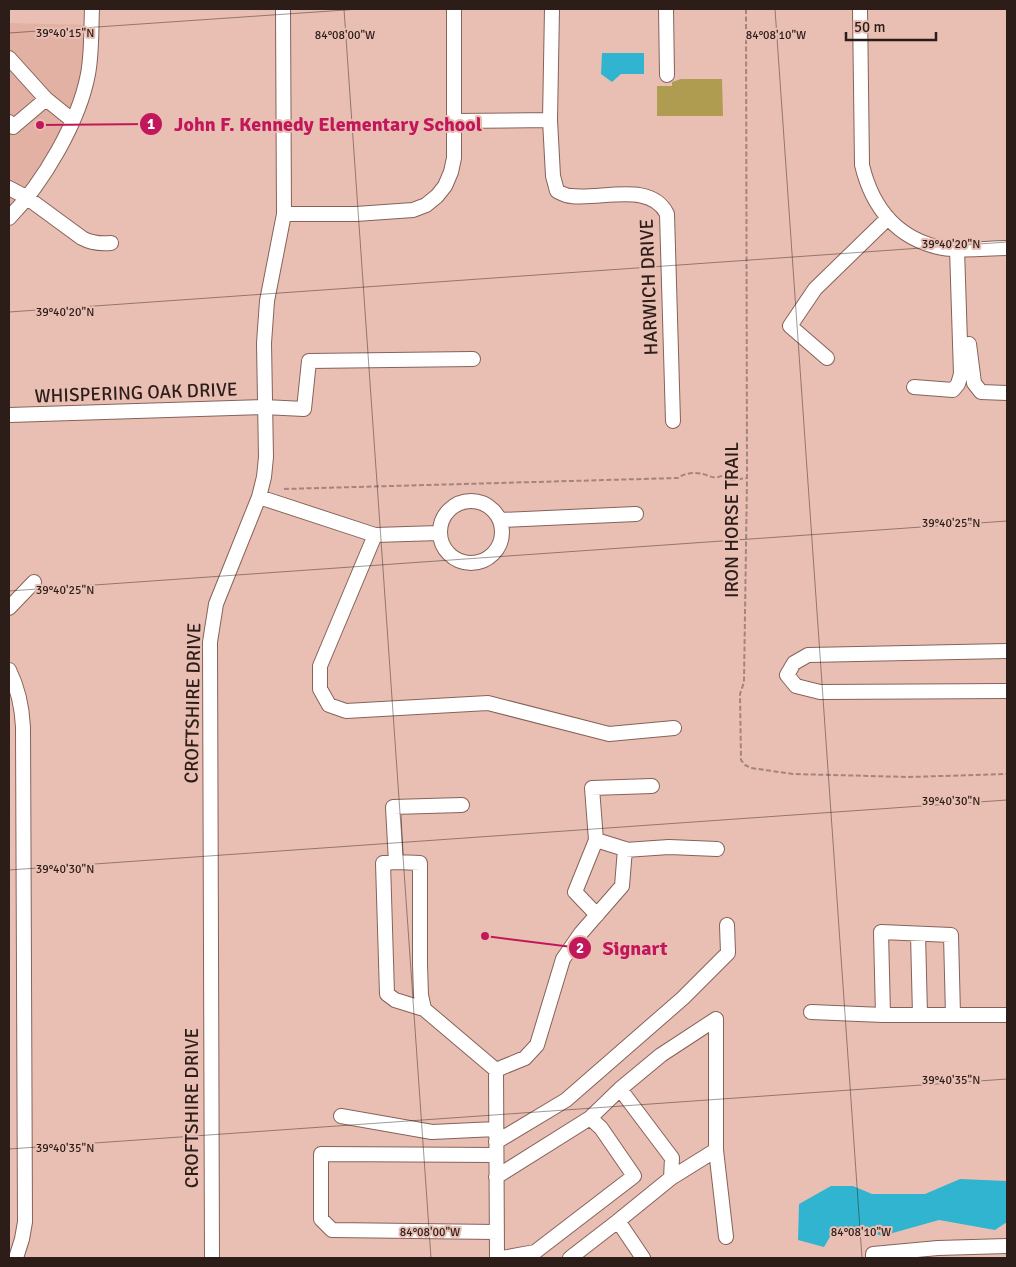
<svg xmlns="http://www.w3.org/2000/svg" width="1016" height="1267" font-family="Signika,sans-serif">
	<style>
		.built { fill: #e2b1a4 }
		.green { fill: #b09c50 }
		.water { fill: #30b4d0 }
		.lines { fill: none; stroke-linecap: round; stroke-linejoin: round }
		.minor-casing { stroke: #876259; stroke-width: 16 }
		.path { stroke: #a4847c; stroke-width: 2; stroke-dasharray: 5 2.5; stroke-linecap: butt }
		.minor { stroke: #fff; stroke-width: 14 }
		.ticks { fill: none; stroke: #2c1d19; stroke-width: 1; stroke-opacity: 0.45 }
		.labels { text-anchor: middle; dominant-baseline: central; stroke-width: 4; stroke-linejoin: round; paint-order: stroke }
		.street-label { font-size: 19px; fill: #2c1d19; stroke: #e9bfb4 }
		.ticks-label { font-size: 12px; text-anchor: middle; fill: #2c1d19; stroke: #e9bfb4; stroke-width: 4; stroke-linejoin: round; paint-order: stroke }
		.leader { fill: none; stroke: #c2185b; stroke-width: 2 }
		.callout-dot { fill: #c2185b; stroke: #e9bfb4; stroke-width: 2 }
		.mark-label { font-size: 15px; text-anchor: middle; font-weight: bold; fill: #fff }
		.callout-label { font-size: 20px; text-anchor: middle; font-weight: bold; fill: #c2185b; stroke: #e9bfb4; stroke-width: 4; stroke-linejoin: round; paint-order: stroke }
	</style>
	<rect width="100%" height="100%" fill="#e9bfb4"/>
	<!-- built -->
	<path class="built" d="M9,23L91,25V49L69,130L9,218Z"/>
	<!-- green -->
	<path class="green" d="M681,79H722L723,116H657V86H672V82Z"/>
	<!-- water -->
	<path class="water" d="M602,53H644V74H621L612,82L601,74Z
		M960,1179L1007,1181V1222L995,1230L939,1220L882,1236L865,1230L831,1235L824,1247L798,1240L799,1204L831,1186H853L872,1194H925Z"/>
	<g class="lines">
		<!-- minor casing -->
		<g class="minor-casing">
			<path id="minor" d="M552,9L550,120L553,176L557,191C561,193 566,196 571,196C601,200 651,181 667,214L673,421
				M666,9L667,75
				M860,9L862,165C872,207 897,239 942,248C963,252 986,248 1007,248
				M9,58L46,99L72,120
				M455,121L550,120
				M9,122L13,127L46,99
				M9,188L26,197L82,238C91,243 100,244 111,243
				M284,214H356L413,210L426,205L437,196L445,186L451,172L454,158V9
				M9,218C43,183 79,122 88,74C92,52 91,31 92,9
				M969,344L974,383L981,392L1007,393
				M827,358L790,326L815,289L888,218
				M914,387L953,390L958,384L961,374L957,249
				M9,415L264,407L304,409L309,361L473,359
				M259,497L375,535L439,533
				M440 532a31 31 0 1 1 62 0a31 31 0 1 1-62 0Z
				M500,520L636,514
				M375,535L320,666V689L329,705L346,711L488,703L609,734L674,728
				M9,608L34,582
				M1007,651L808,655L794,663L787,675L796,686L820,692L1007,691
				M9,670C18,688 22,707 23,727L25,1222L22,1239L16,1258
				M596,840L575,892L597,915
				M625,850L669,847L717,849
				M396,862L383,863L387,994L395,1000L424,1009L496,1070
				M918,934L920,1015
				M424,1009L421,995L420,964V863L396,862L393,807L462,805
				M811,1012L883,1015
				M953,1015L951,935L881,932L883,1015H1007
				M496,1070L525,1058L537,1045L563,959L581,933L622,886L625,849L596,840L592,788L652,786
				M496,1070L497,1258
				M620,1089L661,1055L716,1019V1151
				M341,1116L432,1132L496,1129
				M590,1118L620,1089L672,1158L671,1178L618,1221
				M496,1142L566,1100L683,998L728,953L727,925
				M496,1155L321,1154V1219L332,1230L497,1232
				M496,1177L590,1118L601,1128L634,1176L535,1252L502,1258
				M671,1178L716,1150L726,1237
				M212,1258L210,642L216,604L259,497L264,477L266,457L264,343L267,301L284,214L283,9
				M570,1258L618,1221L643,1258
				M873,1258V1254L938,1248L1007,1246"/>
		</g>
		<!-- path -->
		<path class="path" d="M746,9L747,478L744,682L740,694L741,760L745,765L751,768L793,774L909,777L1007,774
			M284,489L678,478C684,473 695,472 703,474C711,476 714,480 723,475L732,480L747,478"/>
		<!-- minor -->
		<use href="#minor" class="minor"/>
	</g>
	<!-- ticks -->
	<path class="ticks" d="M344,9L431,1258M775,9L862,1258M9,33L360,9M9,312L1007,242M9,591L1007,521M9,870L1007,800M9,1149L1007,1079"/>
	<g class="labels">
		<!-- street labels -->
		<g class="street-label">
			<text transform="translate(649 287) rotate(-92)">HARWICH DRIVE</text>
			<text transform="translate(136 393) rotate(-2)">WHISPERING OAK DRIVE</text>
			<text transform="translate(732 520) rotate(-90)">IRON HORSE TRAIL</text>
			<text transform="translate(193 703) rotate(-89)">CROFTSHIRE DRIVE</text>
			<text transform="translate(192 1108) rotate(-90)">CROFTSHIRE DRIVE</text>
		</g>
	</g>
	<g class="ticks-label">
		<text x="65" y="37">39°40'15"N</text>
		<text x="345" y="39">84°08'00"W</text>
		<text x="776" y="39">84°08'10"W</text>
		<text x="951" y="248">39°40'20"N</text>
		<text x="65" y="316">39°40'20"N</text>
		<text x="951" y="527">39°40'25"N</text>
		<text x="65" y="594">39°40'25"N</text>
		<text x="951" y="805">39°40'30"N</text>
		<text x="65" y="873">39°40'30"N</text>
		<text x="951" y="1084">39°40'35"N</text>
		<text x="65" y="1152">39°40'35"N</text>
		<text x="430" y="1236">84°08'00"W</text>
		<text x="861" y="1236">84°08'10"W</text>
	</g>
	<!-- callouts -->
	<path class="leader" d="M40 125L151 124M485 936L580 948"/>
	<g class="callout-dot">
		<circle cx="40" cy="125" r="5"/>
		<circle cx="485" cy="936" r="5"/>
		<circle cx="151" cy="124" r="12"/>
		<circle cx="580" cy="948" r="12"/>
	</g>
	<g class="mark-label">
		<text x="151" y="129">1</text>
		<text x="580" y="953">2</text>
	</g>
	<g class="callout-label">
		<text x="328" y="131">John F. Kennedy Elementary School</text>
		<text x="635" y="955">Signart</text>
	</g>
	<!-- border -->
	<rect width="1016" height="1267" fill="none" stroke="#2c1d19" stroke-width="20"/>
	<!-- scale -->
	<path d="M846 32v8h90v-8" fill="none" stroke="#2c1d19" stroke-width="2.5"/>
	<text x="854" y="32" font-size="15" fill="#2c1d19" stroke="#e9bfb4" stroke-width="4" paint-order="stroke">50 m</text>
</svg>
